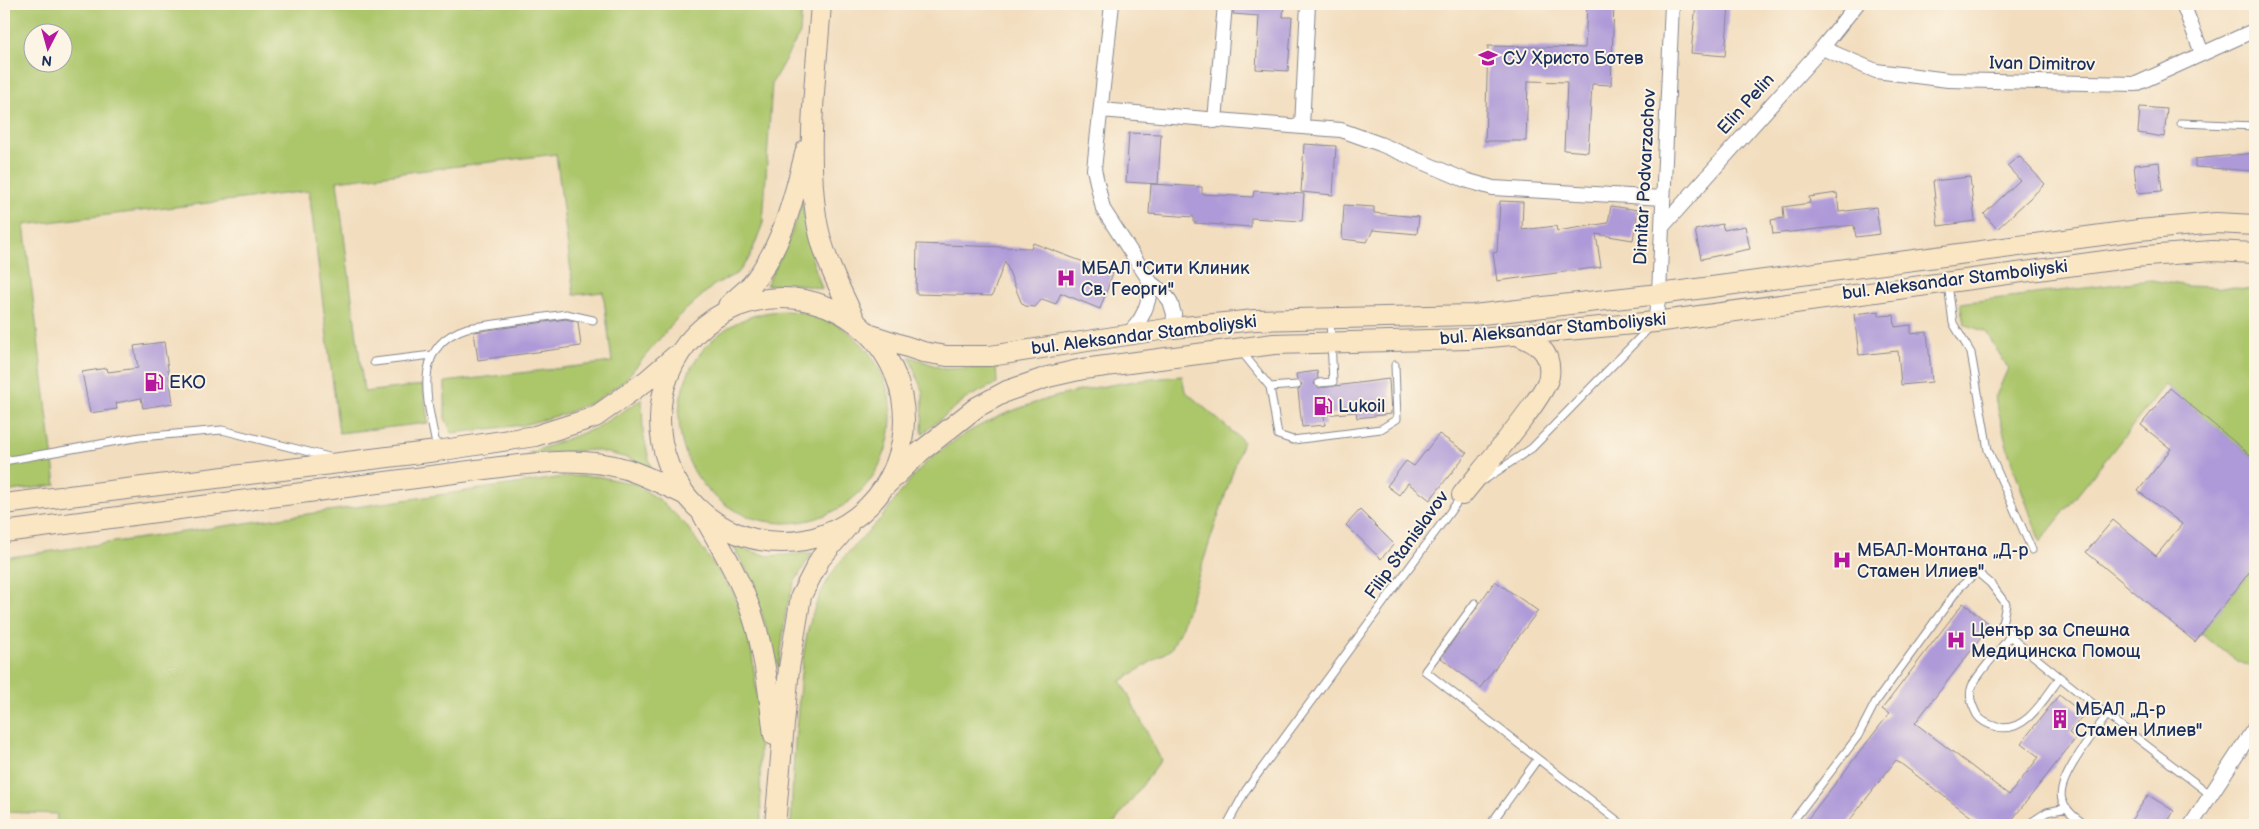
<svg xmlns="http://www.w3.org/2000/svg" width="2259" height="829" font-family="'Balsamiq Sans',sans-serif">
	<style>
		.green { fill: #acc66b; stroke: #647a64; fill-rule: evenodd }
		.building { fill: #ae9ad8 }
		.lines { fill: none; stroke-linecap: round; stroke-linejoin: round }
		.service-casing { stroke: #86868e; stroke-width: 9 }
		.minor-casing { stroke: #86868e; stroke-width: 16 }
		.secondary-casing { stroke: #86868e; stroke-width: 22 }
		.service { stroke: #fff; stroke-width: 7 }
		.minor { stroke: #fff; stroke-width: 14 }
		.secondary { stroke: #fbe6c4; stroke-width: 20 }
		.labels { text-anchor: middle; dominant-baseline: central; stroke-width: 4; stroke-linejoin: round; paint-order: stroke }
		.poi-label { font-size: 18px; fill: #1b2f5e; stroke: #fcf5e5; text-anchor: start }
		.street-label { font-size: 18px; fill: #1b2f5e; stroke: #fcf5e5 }
	</style>
	<rect width="100%" height="100%" fill="#fcf5e5"/>
	<filter id="ink" filterUnits="userSpaceOnUse"><feTurbulence type="fractalNoise" baseFrequency=".02" numOctaves="2"/><feDisplacementMap in="SourceGraphic" scale="10" xChannelSelector="R" yChannelSelector="G"/><feConvolveMatrix kernelMatrix="1 2 1 2 8 2 1 2 1" color-interpolation-filters="sRGB"/></filter>
	<filter id="wash" filterUnits="userSpaceOnUse"><feTurbulence type="fractalNoise" baseFrequency=".0096" numOctaves="4" result="noise"/><feDisplacementMap in="SourceGraphic" scale="20" xChannelSelector="R" yChannelSelector="G"/><feGaussianBlur stdDeviation="1.12" result="paint"/><feColorMatrix in="noise" values="0 0 0 0 0 0 0 0 0 0 0 0 0 0 0 0 0 1.4 0 .05"/><feComposite in="paint" operator="in"/></filter>
	<g filter="url(#wash)">
		<rect width="100%" height="100%" fill="#f2ddbe"/>
		<!-- green -->
		<path class="green" d="M4,4H802L800,33L772,83L763,223L750,257L738,273L714,285L679,316L624,381L595,401L564,414L523,425L452,433L445,418V382L612,362L603,292L574,295L556,154L337,181L364,392L423,385L428,423L339,433L309,191L24,225L56,485L4,492ZM32,32H62V62H32Z
			M802,202L812,259L822,289L796,284L766,285L787,245Z
			M2151,280L2188,286L2255,289V459L2165,385L2040,542L2009,454L1995,398L2008,368L1986,332L1964,324L1960,303Z
			M679 417a106 106 0 1 1 212 0a106 106 0 1 1-212 0Z
			M909,356L944,369L996,367L997,383L967,398L922,434L923,393Z
			M1182,376L1185,391L1243,441L1181,629L1171,649L1121,681L1161,760L1115,822L1111,825H791C792,786 794,748 798,709C801,672 803,635 817,602C833,563 854,547 881,518C897,500 909,477 929,460C997,401 1094,384 1182,376Z
			M642,399L643,433L651,468L628,458L595,450L527,454L596,428Z
			M570,476H596L635,484L660,500L686,525L734,594L751,646L759,710L761,825H56L57,814L4,812V558Z
			M733,546L768,556L812,553L794,583L786,610L779,669L750,577Z
			M2255,565V669L2238,661L2201,634Z"/>
		<g id="blocks">
			<!-- building -->
			<path class="building" d="M1234,4H1284L1283,17H1292L1288,71L1256,69L1259,16L1233,14Z
				M1587,4H1614L1611,85L1592,84L1588,152L1564,150L1567,82L1528,81L1526,141H1485L1488,46L1585,48Z
				M1696,4H1729L1725,56L1691,53Z
				M2140,107L2167,109L2164,137L2138,133Z
				M1129,133L1161,134L1158,184L1126,182Z
				M1304,144L1336,146L1333,195L1301,192Z
				M2255,153V171L2195,167V159Z
				M2019,156L2045,184L1997,229L1984,214L2020,180L2007,166Z
				M2159,162L2162,191L2137,193L2134,165Z
				M1970,177L1975,221L1938,226L1933,181Z
				M1151,184L1202,187V194L1253,197L1254,191L1304,194L1302,221L1251,218V227L1194,223V217L1149,214Z
				M1837,193L1839,212L1876,207L1880,234L1856,237L1854,225L1773,234L1771,220L1784,218L1783,207L1810,203L1809,197Z
				M1500,201L1523,202L1522,230L1556,226L1557,231L1608,223L1611,206L1638,210L1633,240L1596,234L1601,267L1497,281L1493,253L1497,252Z
				M1344,205L1374,207V213L1419,217L1417,234L1373,230L1367,242L1342,239Z
				M1722,224L1724,230L1745,226L1750,249L1701,259L1695,230Z
				M1033,243L1113,273L1100,309L1061,293L1056,304L1042,299L1035,307L1025,306L1021,302L1005,261L992,296L916,294L917,244L1031,248Z
				M1879,311V316L1894,315L1895,327L1911,325V334L1927,332L1932,382L1901,385L1898,351L1859,355L1854,314Z
				M566,319L578,322L581,346L478,360L474,332Z
				M164,342L173,403L143,408L141,398L116,403L117,409L90,413L82,372L107,368L108,372L138,368L134,346Z
				M1317,371L1318,378L1314,384L1319,388L1389,379L1391,414L1357,418L1356,412L1324,415L1325,425L1302,427L1298,390L1302,384L1297,380L1296,374Z
				M2170,388L2255,459V565L2195,642L2086,552L2113,520L2156,556L2182,524L2138,491L2171,449L2141,425Z
				M1439,434L1467,453L1430,500L1408,483L1399,495L1387,486L1406,461L1414,466Z
				M1360,510L1394,544L1381,559L1346,525Z
				M1495,581L1538,611L1480,688L1441,658Z
				M1963,603L1991,625L1915,723L2009,795L2039,757L2021,743L2059,695L2084,714L2069,733L2076,738L2008,825H1982L1896,760L1846,825H1803L1889,714L1882,709Z
				M2148,795L2174,811L2166,825H2128Z"/>
		</g>
	</g>
	<g filter="url(#ink)">
		<use href="#blocks" fill-opacity="0" stroke="#86868e" stroke-width="1"/>
		<g class="lines">
			<!-- service casing -->
			<g class="service-casing">
				<path id="service" d="M2181,123L2255,126
					M1948,284L1953,323L1971,353L1988,450L2032,550
					M1241,351L1270,387L1278,435L1293,440L1381,429L1397,419L1395,365
					M374,362L432,355
					M1319,383L1333,382L1330,319
					M1270,387L1297,385
					M437,450C429,405 408,347 467,328L566,314L593,320
					M4,461L140,437L222,430L333,458
					M1484,480L1532,448L1650,327
					M1475,603L1425,671L1623,825
					M2010,636C2001,649 1978,673 1972,686C1968,696 1972,705 1977,715C1981,721 1990,725 1997,727C2026,734 2045,697 2060,678
					M1227,825L1246,790L1461,497
					M1490,825L1537,760
					M1790,825L1858,736L1875,703L1959,588L1977,572L1990,583L2006,604L2002,624L2016,642L2107,715L2211,795
					M2027,825L2047,812L2067,808
					M2086,825C2076,818 2067,812 2062,800C2055,781 2095,732 2107,715"/>
			</g>
			<!-- minor casing -->
			<g class="minor-casing">
				<path id="minor" d="M1112,4L1094,169L1103,209L1151,283L1163,292L1170,301L1174,314L1173,328
					M1308,4L1302,127L1341,130L1380,144L1465,180L1493,188L1663,198
					M2183,4L2202,53
					M1822,48L1876,71L1948,80L2136,84L2255,30
					M1101,110L1302,127
					M1215,121L1225,4
					M1662,227L1822,48L1857,4
					M1655,322L1659,294L1672,4
					M1126,335C1143,322 1149,304 1151,283
					M2191,825L2255,727"/>
			</g>
			<!-- secondary casing -->
			<g class="secondary-casing">
				<path id="secondary" d="M821,4C816,74 806,146 816,216C821,253 840,289 856,322
					M660 420a122 122 0 1 1 244 0a122 122 0 1 1-244 0Z
					M728,306C735,299 744,292 751,285C783,247 794,196 806,150
					M871,335L923,352L947,356H990L1173,328L1255,320L1473,315L1659,294L2139,230L2216,223L2255,225
					M885,486L920,452L977,407L1007,391L1048,377L1083,369L1274,344L1468,339L1655,322L2134,257L2212,251L2255,253
					M1462,495C1477,476 1548,393 1549,376C1552,351 1537,343 1517,335
					M4,504L437,451L535,436L595,417L646,381L675,356
					M702,513C720,546 740,578 752,614C765,652 769,695 774,735
					M4,532L500,467C542,462 584,457 626,469C647,476 666,486 686,495
					M775,825L789,668L801,596L820,559L848,526"/>
			</g>
			<!-- service -->
			<use href="#service" class="service"/>
			<!-- minor -->
			<use href="#minor" class="minor"/>
			<!-- secondary -->
			<use href="#secondary" class="secondary"/>
		</g>
	</g>
	<!-- icons -->
	<defs>
		<g id="school-bare" transform="scale(1.5)"><path d="M0-5L7-2L0 1L-7-2ZM-4 1L0 2.5L4 1V4Q0 6-4 4Z" fill="#b5179e" stroke="#fcf5e5" stroke-width="2.5" paint-order="stroke"/></g>
		<g id="hospital-bare" transform="scale(1.5)"><path d="M-5-5h3v3.5h4V-5h3V5h-3V1.5h-4V5h-3Z" fill="#b5179e" stroke="#fcf5e5" stroke-width="2.5" paint-order="stroke"/></g>
		<g id="fuel-bare" transform="scale(1.5)"><path d="M-5.5-6h7V0h2V4h1.3V-2.5L3-4.5l.8-.8L6-3V5H2.5V1h-1V6h-7ZM-4.2-4.7v3.2H.2V-4.7Z" fill="#b5179e" stroke="#fcf5e5" stroke-width="2.5" paint-order="stroke"/></g>
		<g id="building-bare" transform="scale(1.5)"><path d="M-4-6H4V6H1V3H-1V6H-4ZM-2.5-4.3h1.7v1.8h-1.7ZM.8-4.3h1.7v1.8H.8ZM-2.5-1h1.7V.8h-1.7ZM.8-1h1.7V.8H.8Z" fill="#b5179e" stroke="#fcf5e5" stroke-width="2.5" paint-order="stroke"/></g>
	</defs>
	<g fill-rule="evenodd">
		<use href="#school-bare" x="1488" y="58"/>
		<use href="#hospital-bare" x="1066" y="278"/>
		<use href="#fuel-bare" x="154" y="382"/>
		<use href="#fuel-bare" x="1323" y="406"/>
		<use href="#hospital-bare" x="1842" y="560"/>
		<use href="#hospital-bare" x="1956" y="640"/>
		<use href="#building-bare" x="2060" y="719"/>
	</g>
	<g class="labels">
		<!-- poi labels -->
		<g class="poi-label">
			<text x="1503" y="58">СУ Христо Ботев</text>
			<text x="1081" y="268">МБАЛ "Сити Клиник<tspan x="1081" dy="21">Св. Георги"</tspan></text>
			<text x="169" y="382">EKO</text>
			<text x="1338" y="406">Lukoil</text>
			<text x="1857" y="550">МБАЛ-Монтана „Д-р<tspan x="1857" dy="21">Стамен Илиев"</tspan></text>
			<text x="1971" y="630">Център за Спешна<tspan x="1971" dy="21">Медицинска Помощ</tspan></text>
			<text x="2075" y="709">МБАЛ „Д-р<tspan x="2075" dy="21">Стамен Илиев"</tspan></text>
		</g>
		<!-- street labels -->
		<g class="street-label">
			<text transform="translate(2042 64) rotate(1)">Ivan Dimitrov</text>
			<text transform="translate(1746 104) rotate(-48)">Elin Pelin</text>
			<text transform="translate(1645 177) rotate(-87)">Dimitar Podvarzachov</text>
			<text transform="translate(1955 280) rotate(-7)">bul. Aleksandar Stamboliyski</text>
			<text transform="translate(1553 329) rotate(-5)">bul. Aleksandar Stamboliyski</text>
			<text transform="translate(1144 335) rotate(-7)">bul. Aleksandar Stamboliyski</text>
			<text transform="translate(1407 545) rotate(-54)">Filip Stanislavov</text>
		</g>
	</g>
	<!-- margin -->
	<rect width="2259" height="829" fill="none" stroke="#fcf5e5" stroke-width="20"/>
	<!-- north arrow -->
	<g transform="translate(48 48) rotate(186)"><circle r="24" fill="#fcf5e5" stroke="#a2a6af"/>
	<path d="M0-4L9 19L0 12L-9 19Z" fill="#b5179e"/>
	<text y="-8" font-size="14" font-weight="bold" text-anchor="middle" fill="#1b2f5e">N</text>
	</g>
</svg>
